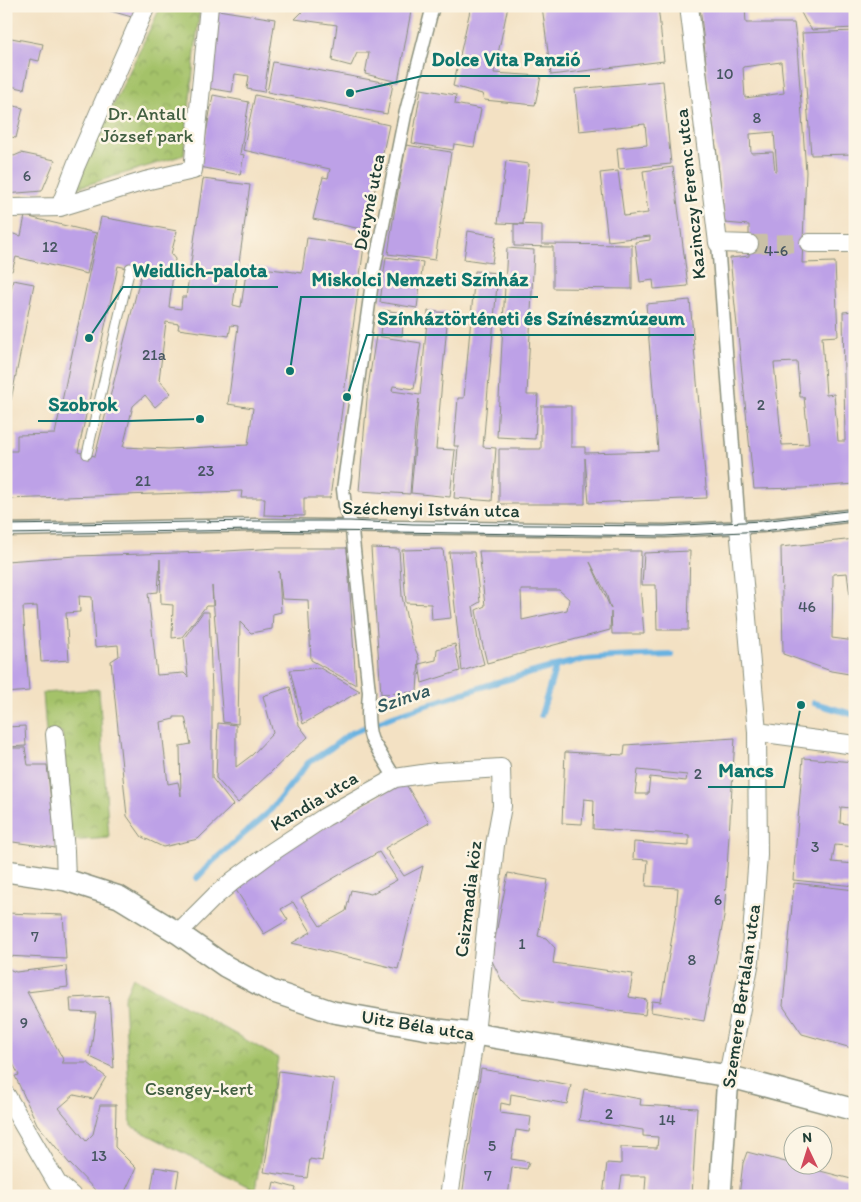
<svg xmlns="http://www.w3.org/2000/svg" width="861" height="1202" font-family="Itim,sans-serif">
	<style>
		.park { fill: url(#park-crowns); stroke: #62804e }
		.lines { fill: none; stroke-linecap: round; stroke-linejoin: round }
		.stream { stroke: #69b2e1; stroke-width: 6 }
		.building { fill: #bda1e7; fill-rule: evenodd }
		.minor-tunnel { stroke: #c9c0a6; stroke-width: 18; stroke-dasharray: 18 9; stroke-linecap: butt }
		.service-casing { stroke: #898f7c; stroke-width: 11 }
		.pedestrian-casing { stroke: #898f7c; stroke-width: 15 }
		.minor-casing { stroke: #898f7c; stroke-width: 20 }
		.tertiary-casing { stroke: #898f7c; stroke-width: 24 }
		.service { stroke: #fff; stroke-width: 9 }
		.pedestrian { stroke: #fff; stroke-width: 12 }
		.minor { stroke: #fff; stroke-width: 18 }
		.tertiary { stroke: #fff; stroke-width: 21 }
		.tram { stroke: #1f3d34; stroke-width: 1 }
		.labels { text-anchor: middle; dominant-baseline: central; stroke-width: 5; stroke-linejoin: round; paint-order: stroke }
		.number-label { font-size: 16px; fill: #465661 }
		.park-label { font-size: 19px; fill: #405e41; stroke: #fcf5e5 }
		.street-label { font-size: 19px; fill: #1f3d34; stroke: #fcf5e5 }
		.water-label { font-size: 20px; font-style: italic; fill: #325a5f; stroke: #fcf5e5 }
		.leader { fill: none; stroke: #0f766e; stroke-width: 2 }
		.callout-dot { fill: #0f766e; stroke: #fcf5e5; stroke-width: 2 }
		.callout-label { font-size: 20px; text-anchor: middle; font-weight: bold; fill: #0f766e; stroke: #fcf5e5; stroke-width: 5; stroke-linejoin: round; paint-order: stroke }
	</style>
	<defs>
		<pattern id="park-crowns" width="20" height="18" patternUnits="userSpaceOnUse" patternTransform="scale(1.25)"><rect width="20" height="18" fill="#a4c269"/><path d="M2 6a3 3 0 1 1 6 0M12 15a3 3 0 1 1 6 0" fill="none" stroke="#859f57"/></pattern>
	</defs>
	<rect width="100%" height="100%" fill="#fcf5e5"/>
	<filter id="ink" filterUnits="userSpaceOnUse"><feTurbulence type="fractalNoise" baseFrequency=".02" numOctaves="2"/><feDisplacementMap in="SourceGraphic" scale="10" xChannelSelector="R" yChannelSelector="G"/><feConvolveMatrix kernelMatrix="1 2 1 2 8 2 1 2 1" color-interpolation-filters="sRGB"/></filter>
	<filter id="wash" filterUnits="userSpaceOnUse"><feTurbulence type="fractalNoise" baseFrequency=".0096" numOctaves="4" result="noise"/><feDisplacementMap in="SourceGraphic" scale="20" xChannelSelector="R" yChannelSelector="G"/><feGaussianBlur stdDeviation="1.12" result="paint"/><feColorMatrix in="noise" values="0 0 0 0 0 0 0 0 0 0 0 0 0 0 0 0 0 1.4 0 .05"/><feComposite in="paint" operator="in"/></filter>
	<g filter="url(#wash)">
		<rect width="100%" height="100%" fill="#f3e1c3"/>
		<!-- park -->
		<path class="park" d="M161,6H200L184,155L73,189Z
			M99,689L109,838L70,841L62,732L46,733L43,693Z
			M133,977L278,1058L255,1190L131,1126L124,998Z"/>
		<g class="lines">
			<!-- stream -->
			<path class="stream" d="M814,703L855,715
				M541,715L556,666
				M197,878L212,862L269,812L308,763L331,748L349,734L393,716L494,683L556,666L585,659L612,657L672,655"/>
		</g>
		<g id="blocks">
			<!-- building -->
			<path class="building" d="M104,6H139L135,18L104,9Z
				M308,6H412L398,82L365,74L369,53H357L351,66L332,61L337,25L295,19Z
				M471,6H508L494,73L541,76L535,105L484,100L482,94L453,86Z
				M542,6H658L664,61L551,75Z
				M700,6H745L746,23H794L797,46L806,172L802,263L835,262L838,336L822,337L826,395L834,394L838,441H845L843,312L855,311V484L803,488L754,489L730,258L749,256V225L725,223L717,155L710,101ZM781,62L784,93L745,98L743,67ZM774,132L777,171H775L773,152L751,153L750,134ZM797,362L800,397H804L809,444L782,445L774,363Z
				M847,6V12L855,11V28L812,30L806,22L798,7Z
				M218,10L275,19L264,92L247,89L249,76L235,74L232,92L207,88Z
				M855,31V154L811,155L802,33Z
				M6,37L43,44L39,61L30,59L24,89L6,85Z
				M273,62L393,84L387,114L267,92Z
				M663,81L671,164L619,169L617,148L647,145L645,124L579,131L575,89Z
				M421,89L456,95L455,104L481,109L474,147L454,144L453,150L412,143Z
				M213,95L249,102L240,154L244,155L240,175L200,167Z
				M255,95L389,125L366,230L313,219L323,177L328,178L330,169L243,150Z
				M6,104L23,108L16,138L6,136Z
				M406,145L451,152L435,260L388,254L394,214Z
				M21,153L55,160L42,191L6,194V154L14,156Z
				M506,161L529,164L523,224L498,223Z
				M673,167L688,286L654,289L653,280L640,282L635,242L650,240V236L608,241L600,173L618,171L624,216L648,213L643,171Z
				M203,179L250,185L233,305L241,307L247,266L302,273L307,238L364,246L330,498H304V516L264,515L265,498H241L242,491L6,499V451H17V435L55,434L101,217L177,231L171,254L175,259L169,307L181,309L182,297H186ZM118,266L142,271L95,456L78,452ZM166,322L179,324L178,329L229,336L231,325L238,326L228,404L253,408L248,445L168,449L123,447L133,406L145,395L155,407L171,393L159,380Z
				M25,216L96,233L87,274L16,257L12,271L6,270V232L21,236Z
				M514,224L542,225V244L632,245V289L553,288V247L514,246Z
				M468,231L496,236L492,263L464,259Z
				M507,248L534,250L527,395H538L535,439L497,437Z
				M386,257L423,262L417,308L380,302Z
				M475,271L498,273L483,447L496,448L492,501L454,498L458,446H454L458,398H464Z
				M13,280L34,284L11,400L6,399V314Z
				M690,300L707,498L589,503L585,458V504H499V449H541V406H571V447H585V453L658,451L646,304Z
				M383,310L404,313L402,336L380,334Z
				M428,311L448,313L436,449L455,450L450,497L411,493L419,399L415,424L410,494L359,491L368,387L376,336L421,343L414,389L393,386L392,391L420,395Z
				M855,539V626H854L847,573L833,574L832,638L855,641V675L831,671L783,654L781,547Z
				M278,548H347L356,685L311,660L308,600L282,599L279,571L281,612L273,614L272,629L251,633L240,622L238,724L223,722L212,586L213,606H206L182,637L172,638L173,605L161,604L160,559L158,592L148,593L157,675L184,673L188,677L184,638L203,612H209L212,692V778L233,805L198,839L163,847L142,837L127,816L111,661L119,656L118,645L95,647L92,597L79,596L80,612L66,613L69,660L41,662L37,606L23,607L29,691L6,693V561L76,556L209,552ZM174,717H185L191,744L180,746L181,796L178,782L168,784L161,722L174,719Z
				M371,548L399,549L402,596L411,639L419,658L417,692L381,694Z
				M443,549L451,618L432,620L431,604L406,603L402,550Z
				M479,551H641L640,584L644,634H612L611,612L610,630L487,663L481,638L476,610L485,606ZM590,562L606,593L611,609ZM521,590H559L569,599L567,610L522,620Z
				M690,551L688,630H657L656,585H642L644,553Z
				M449,552H474L480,602L473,606L478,641L484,664L462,671Z
				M455,644L460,671L422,683L419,664L436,660L437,649Z
				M320,668L360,691L303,724L290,670Z
				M290,687L299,725L308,737L238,803L216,778L218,723L236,725V767L252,755L273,733L263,696Z
				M25,726L26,746L6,747V727Z
				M735,738L724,917L704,1021L651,1012L652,1001L661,1002L676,913L678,888L646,886L648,860L633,859L634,842L689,846V835L593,829L594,800L584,799L582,824L562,823L565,752L624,755L625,745ZM638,770L687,775L686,781L650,777L648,794H635Z
				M6,748H25L28,765H47L56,848L6,841Z
				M803,758L855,762V820H850L851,808L841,807L840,823L855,825V847L835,845L832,862L855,864V886L793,880Z
				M404,781L429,823L385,848L404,876L423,866L398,969L292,943L311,932L293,902L281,909L288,920L264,934L236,890L241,887L237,880L280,853ZM379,852L397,880L371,894L351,890L346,911L320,926L301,897Z
				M508,873L548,880L538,936L546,938L555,948L553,963L633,974L629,997L647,1000L645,1015L521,998L502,981L491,959Z
				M794,883L855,890V1049L802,1034L783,1006Z
				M6,913L63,915L66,959L6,956Z
				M66,966L68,987L27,992L64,1061L61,1063H88L106,1077L93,1099L74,1095L59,1108L86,1141L93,1134L100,1105H116L115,1147L136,1168L123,1196H101L69,1163L37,1124L15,1076L19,1075L6,1051V968L16,972Z
				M109,996L114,1068L90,1057L96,1013L71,1012L70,998Z
				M481,1069L571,1085L567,1104L511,1094L510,1105L501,1103L500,1113L531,1117L529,1132L516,1130L511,1159L529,1162L527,1169L512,1167L508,1196H462Z
				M279,1071L334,1079L322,1161L310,1159L307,1178L264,1172Z
				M584,1089L641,1099L640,1105L697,1108L692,1196H648L645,1190L646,1176H622L619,1196H603L607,1163L621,1164V1147L657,1148L658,1137L643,1136V1130L579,1120Z
				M747,1152L855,1180V1196H739L743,1163Z
				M155,1167L179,1171L175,1196H150Z
				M274,1182L296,1188L294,1196H271Z"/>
		</g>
	</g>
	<g filter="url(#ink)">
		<use href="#blocks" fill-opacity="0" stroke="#898f7c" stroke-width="1"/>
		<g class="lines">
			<!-- minor-tunnel -->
			<path class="minor-tunnel" d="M749,244L809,243"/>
			<!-- service casing -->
			<g class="service-casing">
				<path id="service" d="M87,454L130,268"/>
			</g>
			<!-- pedestrian casing -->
			<g class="pedestrian-casing">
				<path id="pedestrian" d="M718,243L739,527
					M6,530L256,525L665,531L762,526L855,515
					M395,778L375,745C366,736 368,704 369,692L352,531L350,521L345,506L343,489L373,275L405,115L433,6"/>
			</g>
			<!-- minor casing -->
			<g class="minor-casing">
				<path id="minor" d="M689,6L718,243L749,244
					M6,206L13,208L60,207L145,181L193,170L209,6
					M60,207L76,165L146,6
					M809,243H855
					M757,732L855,745
					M55,734L65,851L66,880
					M178,933L215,896L234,880L269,854L325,817L395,778L436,772L501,768L502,806L495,845L475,1034L449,1196
					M728,1076L750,961L758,855L757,732L739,527
					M6,1095L57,1183L72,1196"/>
			</g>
			<!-- tertiary casing -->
			<g class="tertiary-casing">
				<path id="tertiary" d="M6,871L66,880L119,897L178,933L225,966L271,991L333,1012L428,1029L475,1034L728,1076L855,1110
					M720,1196L728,1076"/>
			</g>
			<!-- service -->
			<use href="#service" class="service"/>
			<!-- pedestrian -->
			<use href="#pedestrian" class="pedestrian"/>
			<!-- minor -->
			<use href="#minor" class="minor"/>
			<!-- tertiary -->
			<use href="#tertiary" class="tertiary"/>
			<!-- tram -->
			<path class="tram" d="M6,525L256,521H350L413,524L665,526L762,521L855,510
				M6,534L255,530L664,536L763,531L855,520"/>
		</g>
	</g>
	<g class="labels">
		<!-- number labels -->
		<g class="number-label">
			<text x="725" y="73">10</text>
			<text x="757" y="117">8</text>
			<text x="27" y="175">6</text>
			<text x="50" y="246">12</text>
			<text x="776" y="250">4-6</text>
			<text x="154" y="354">21a</text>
			<text x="761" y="404">2</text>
			<text x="206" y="470">23</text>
			<text x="143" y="480">21</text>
			<text x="807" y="606">46</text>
			<text x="698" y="773">2</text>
			<text x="815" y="846">3</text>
			<text x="718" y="899">6</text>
			<text x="35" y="936">7</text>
			<text x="522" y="943">1</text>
			<text x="692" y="959">8</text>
			<text x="24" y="1022">9</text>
			<text x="609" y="1113">2</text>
			<text x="667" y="1119">14</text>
			<text x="492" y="1145">5</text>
			<text x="99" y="1155">13</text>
			<text x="488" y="1175">7</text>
		</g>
		<!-- park labels -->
		<g class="park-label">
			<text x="147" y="113">Dr. Antall<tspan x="147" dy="22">József park</tspan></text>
			<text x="199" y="1088">Csengey-kert</text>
		</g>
		<!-- street labels -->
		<g class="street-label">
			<text transform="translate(690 194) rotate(-96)">Kazinczy Ferenc utca</text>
			<text transform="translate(369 202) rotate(-79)">Déryné utca</text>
			<text transform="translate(431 509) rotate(1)">Széchenyi István utca</text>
			<text transform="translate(314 801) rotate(-31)">Kandia utca</text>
			<text transform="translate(468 899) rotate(-83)">Csizmadia köz</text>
			<text transform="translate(741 996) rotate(-82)">Szemere Bertalan utca</text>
			<text transform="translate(418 1025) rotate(9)">Uitz Béla utca</text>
		</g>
		<!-- water labels -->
		<g class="water-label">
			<text transform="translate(402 698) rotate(-19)">Szinva</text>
		</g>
	</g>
	<!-- callouts -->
	<path class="leader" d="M350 93L422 76H590M89 338L123 287H278M290 371L301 297H538M347 397L367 335H694M200 419L128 421H38M801 705L784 787H708"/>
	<g class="callout-dot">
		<circle cx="350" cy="93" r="5"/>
		<circle cx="89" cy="338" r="5"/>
		<circle cx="290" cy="371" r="5"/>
		<circle cx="347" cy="397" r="5"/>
		<circle cx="200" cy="419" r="5"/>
		<circle cx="801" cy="705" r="5"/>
	</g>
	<g class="callout-label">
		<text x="506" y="66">Dolce Vita Panzió</text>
		<text x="200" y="277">Weidlich-palota</text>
		<text x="420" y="286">Miskolci Nemzeti Színház</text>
		<text x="531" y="325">Színháztörténeti és Színészmúzeum</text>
		<text x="83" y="411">Szobrok</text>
		<text x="746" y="777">Mancs</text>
	</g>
	<!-- margin -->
	<rect width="861" height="1202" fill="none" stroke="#fcf5e5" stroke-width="25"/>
	<!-- north arrow -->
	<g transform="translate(808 1150) rotate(356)"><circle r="24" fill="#fcf5e5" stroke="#a4ab9e"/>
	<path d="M0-4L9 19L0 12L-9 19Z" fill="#d1495b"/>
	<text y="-8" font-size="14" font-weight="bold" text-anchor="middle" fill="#1f3d34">N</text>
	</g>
</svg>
